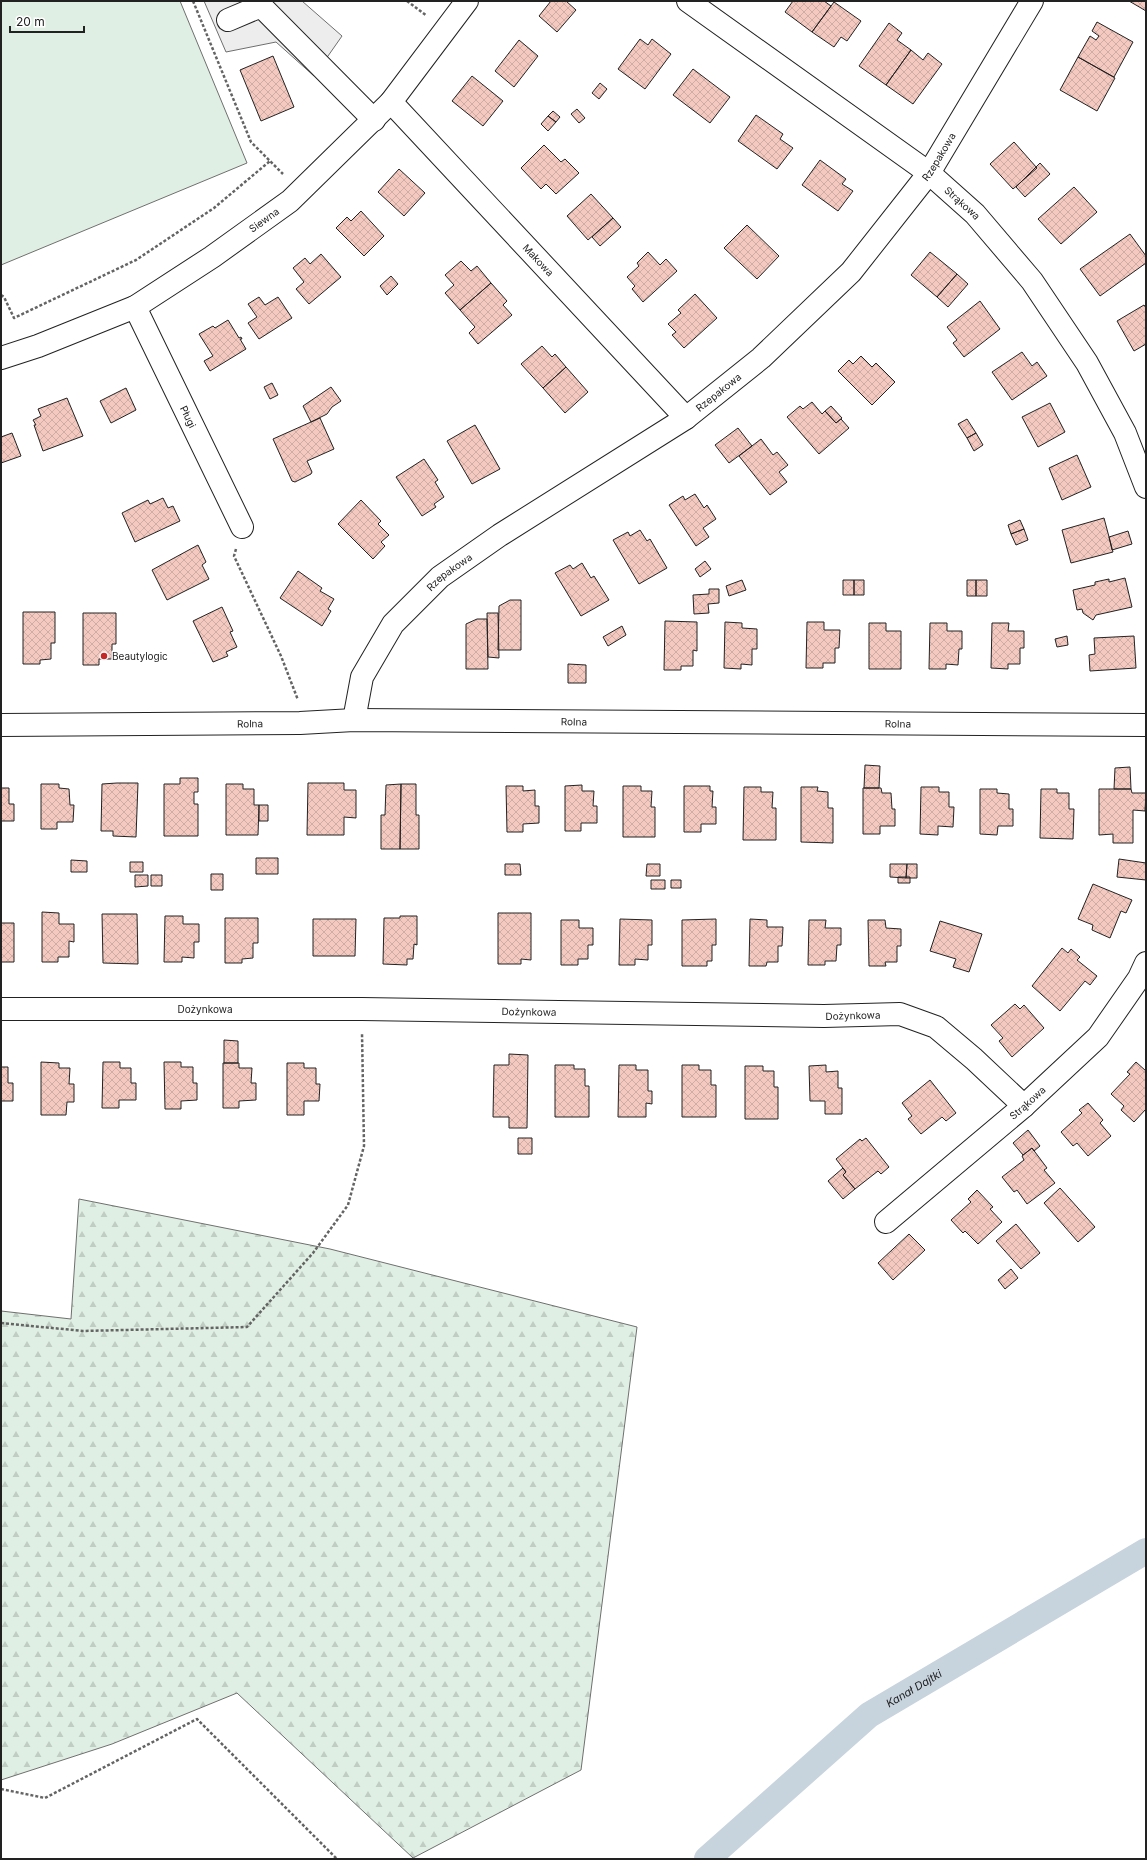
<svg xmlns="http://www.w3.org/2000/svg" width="1147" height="1860" font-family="Inter,sans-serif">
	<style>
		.green { fill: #e0efe3; stroke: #6f6f6f }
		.forest { fill: url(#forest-firs); stroke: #6f6f6f }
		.parking { fill: #ededed; stroke: #6f6f6f }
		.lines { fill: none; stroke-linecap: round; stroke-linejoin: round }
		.canal { stroke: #c7d3dd; stroke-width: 26 }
		.building { fill: url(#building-cross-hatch); stroke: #222 }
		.minor-casing { stroke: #222; stroke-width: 24 }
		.path { stroke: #646464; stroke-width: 2.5; stroke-dasharray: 3 2; stroke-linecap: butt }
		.minor { stroke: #fff; stroke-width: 22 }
		.poi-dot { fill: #c62828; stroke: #fff; stroke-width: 1.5 }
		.labels { text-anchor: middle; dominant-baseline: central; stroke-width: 3; stroke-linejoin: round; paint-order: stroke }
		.street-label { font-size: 10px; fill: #222; stroke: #fff }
		.poi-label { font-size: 10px; fill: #222; stroke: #fff; text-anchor: start }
		.water-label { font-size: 11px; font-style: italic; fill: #222; stroke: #fff }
	</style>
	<defs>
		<pattern id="forest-firs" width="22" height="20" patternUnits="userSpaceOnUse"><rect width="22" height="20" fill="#e0efe3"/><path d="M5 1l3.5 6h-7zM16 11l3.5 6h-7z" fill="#c0cdc2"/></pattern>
		<pattern id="building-cross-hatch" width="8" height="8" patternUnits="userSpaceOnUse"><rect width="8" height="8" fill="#f3c9c0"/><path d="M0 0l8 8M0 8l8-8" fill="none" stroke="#d0aca5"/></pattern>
	</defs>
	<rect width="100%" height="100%" fill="#fff"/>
	<!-- green -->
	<path class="green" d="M1,1H180L247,163L1,265Z"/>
	<!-- forest -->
	<path class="forest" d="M79,1199L330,1249L637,1327L581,1770L413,1858L237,1693L112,1744L1,1780V1311L71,1319Z"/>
	<!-- parking -->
	<path class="parking" d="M204,1H302L342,36L314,76L276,42L226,52Z"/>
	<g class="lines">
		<!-- canal -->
		<path class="canal" id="s1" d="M707,1859L869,1715L1146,1551"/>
	</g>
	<!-- building -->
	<path class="building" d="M551,1H566L576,10L557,32L539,16Z
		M793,1H824L831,6L812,32L785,12Z
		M1129,1H1146V11L1141,8Z
		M834,2L861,21L847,41L841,37L834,47L812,32Z
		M1097,22L1133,42L1114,77L1078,57L1090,36L1096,40L1099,36L1092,31Z
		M889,23L902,33L897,40L911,50L886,85L859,66Z
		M640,39L648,45L652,39L671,54L645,89L618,69Z
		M519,40L538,56L514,87L495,71Z
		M911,50L923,60L928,53L942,64L913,104L886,85Z
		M273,56L294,107L261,121L240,70Z
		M1078,57L1115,78L1097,111L1060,90Z
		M693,69L730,97L710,123L673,95Z
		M472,76L503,101L483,126L452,101Z
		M600,83L607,89L599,99L592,93Z
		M577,109L585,118L579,123L571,114Z
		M553,111L560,117L556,122L548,116Z
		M756,115L783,134L780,139L793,148L777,169L738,141Z
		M548,116L556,122L548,131L541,124Z
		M1014,142L1037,168L1013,189L990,164Z
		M544,145L561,162L565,159L579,173L556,194L546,184L541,189L521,168Z
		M820,160L846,179L842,184L853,191L838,211L802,185Z
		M1040,163L1050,174L1025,197L1016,187Z
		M399,169L425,193L404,216L378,192Z
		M1074,187L1097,212L1061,244L1038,219Z
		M591,194L613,218L588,240L567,216Z
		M361,211L384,236L364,256L336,228L347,217L351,221Z
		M613,218L621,227L600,246L592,237Z
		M747,225L779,256L757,279L724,248Z
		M1130,234L1146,256V263L1100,296L1080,269Z
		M648,252L660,265L666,259L677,271L643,302L632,289L635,286L627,277L639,266L637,263Z
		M930,252L957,274L937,297L911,275Z
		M321,254L341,277L309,304L296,289L304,282L293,268L305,258L310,264Z
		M461,261L471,271L477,266L491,283L460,310L445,293L454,285L445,275Z
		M957,274L968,284L948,307L937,297Z
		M391,276L398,284L387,295L380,286Z
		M491,283L507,301L503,305L512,315L478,344L469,333L475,327L460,310Z
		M695,294L717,318L684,348L672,335L676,332L668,324L681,313L678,310Z
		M259,297L265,305L278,297L292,318L259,339L248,323L257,317L248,304Z
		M980,301L1000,329L964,357L953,343L957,340L947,327Z
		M1144,305L1146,308V344L1134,351L1117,321Z
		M228,320L239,338L241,337L242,339H240L246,349L210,371L204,361L213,356L199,334L213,326L215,328Z
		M542,346L552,357L555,354L566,367L543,388L521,364Z
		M1022,352L1032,366L1037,362L1047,376L1012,400L992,372Z
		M861,356L872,367L876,363L895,382L872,405L838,371L849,360L853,364Z
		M566,367L588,392L565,413L543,388Z
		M272,383L278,395L270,399L264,387Z
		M331,387L341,401L332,407L327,414L311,422L303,406Z
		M126,388L136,410L111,423L100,401Z
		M67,398L83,436L43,451L34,425H36L33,420L41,416L38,409Z
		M812,402L822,414L825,411L836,423L841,419L849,428L819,454L787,417L800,406L803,409Z
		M1050,403L1065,432L1038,447L1022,417Z
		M831,406L842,418L836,423L825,411Z
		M320,418L334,449L307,461L312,472L311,474L295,482L292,481L273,439Z
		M967,419L976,433L967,438L958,424Z
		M475,425L500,469L472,484L447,441Z
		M738,428L752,446L729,463L715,445Z
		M12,433L21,456L1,463V437Z
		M976,433L983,445L974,451L967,438Z
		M761,439L773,455L777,452L788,465L779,472L787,482L770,495L739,456Z
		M1077,455L1091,487L1062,500L1049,468Z
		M424,459L438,480L435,482L444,497L434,504L436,507L422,516L396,477Z
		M695,494L704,508L707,505L716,519L703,528L709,537L696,546L669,505L683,496L685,500Z
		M163,498L168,508L173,506L180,521L135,542L122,513L148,500L150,504Z
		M361,500L381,521L378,524L389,535L381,542L385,546L373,559L338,524Z
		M1104,518L1113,552L1071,563L1062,530Z
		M1020,520L1024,529L1011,534L1008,525Z
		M1024,529L1028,540L1016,545L1011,534Z
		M640,530L647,541L650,539L667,568L639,584L613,540L628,532L630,536Z
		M1128,531L1132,544L1112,550L1109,537Z
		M198,545L206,562L202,565L209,579L167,600L152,570Z
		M705,561L711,569L700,577L695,569Z
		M582,563L591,578L594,576L609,600L581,616L555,573L570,565L573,569Z
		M298,571L322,588L320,591L334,599L328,609L331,611L322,626L280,598Z
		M1125,578L1132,607L1096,615L1093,620L1083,613L1082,609L1077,610L1073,590L1095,585V582L1109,579V582Z
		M742,580L746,590L729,596L726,586Z
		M843,580H854V595H843Z
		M854,580H864V595H854Z
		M967,580H976V596H967Z
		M976,580H987V596H976Z
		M709,589H719V603L708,604L709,613L694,614L693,595L709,594Z
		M510,600H521V650H498L499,606Z
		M222,607L233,631L230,632L237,647L226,652L228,656L213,662L193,621Z
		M23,612H55V643H51V659L40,660V664H23Z
		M83,613H116V644H112V659H99V665H83Z
		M487,613H498L499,658L488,657Z
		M477,619H487L488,669H466V624Z
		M665,621L697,622V651L693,650V666H681V670H664Z
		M725,622L742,623V628L757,629V649H752V665L741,664V669L724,668Z
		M807,622H824V630H840L839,648H835V663H823V668H806Z
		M869,623H886V631H901V669H869Z
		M930,623H947V631H962V649H959L958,665L946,664V669H929Z
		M992,623H1009L1008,631H1024V648H1020V664H1008V669L991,668Z
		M622,626L626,635L608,646L603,637Z
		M1067,636L1068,645L1057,647L1055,639Z
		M1134,636L1136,668L1090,671L1089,655L1095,654L1094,638Z
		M568,664L586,665V683H568Z
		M865,765L880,766L879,788H864Z
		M1130,767L1131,789H1114L1115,768Z
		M180,778H198V792H194V804H198V836H164V784H180Z
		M117,783H138L136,837L113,836V831H101L102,784Z
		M308,783H344V790H356V818L344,817V835H307Z
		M41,784H59V788L69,789L70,805H74L73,822H57V829H41Z
		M226,784H243V789H254V805H259L258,835H226Z
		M401,784L400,849H381V815H385L386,785Z
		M401,784H416V815H419V849H400Z
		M582,785V791H594L593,806H597V823H581V831H565V786Z
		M506,786H523V791L535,790V806H539V823L523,824V832H507Z
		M623,786H641V791H652L651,807H655V837H623Z
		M684,786H710V791H713L712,807H716V824H701V832H684Z
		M744,787H761V792H773L772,808H776V840H743Z
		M801,787H818L817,791L828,792V808H833V843L801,842Z
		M921,787H939V792H949V807H954L953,827L938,826V835L920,834Z
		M1,788H9V804H14V821H1Z
		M863,788H881L882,793H891L892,809H895V826H880V834H863Z
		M980,789H997V793L1009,794V809H1013V826H998L997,835L980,834Z
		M1041,789H1057V793H1069V809H1074L1073,839L1040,838Z
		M1099,789H1131L1132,793H1146L1145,811L1133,810V843H1113V834L1099,835Z
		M259,805H268V821H259Z
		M256,858H278V874H256Z
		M1119,859L1146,863V880L1117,877Z
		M71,860L87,861V872H71Z
		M130,862H143V872H130Z
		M505,864H520L521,875H505Z
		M647,864H660V876H646Z
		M890,864H907L906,878L890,877Z
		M907,864H917V878H906Z
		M211,874H223V890H211Z
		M135,875H148V886L135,887Z
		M151,875H162V886H151Z
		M898,877H910V883H898Z
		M651,880H665V889H651Z
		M671,880H681V888H671Z
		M1093,884L1132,900L1126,913L1121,911L1110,938L1092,930L1093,925L1078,919Z
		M42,912L59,913V924H74V942L69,941V957H58V962H42Z
		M498,913H531V960L521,959V964H498Z
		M102,914H137L138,964L103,963Z
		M165,916H183V924H199V942H194V958L182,957V962H164Z
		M400,916H417V945L414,944L413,959H407V965L383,964L384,918H400Z
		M225,918H258V943H253V958L242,959V963H225Z
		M313,919H356L355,956H313Z
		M620,919L652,920V945H648V960L635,959V965H619Z
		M716,919V945H712V961H707V966H682V920Z
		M750,919L767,920V927H783L782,946H778V962H767L766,966H749Z
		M561,920H579V928H593V945H588V959H578V965H561Z
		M809,920H826L825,928H841V945H837L836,961H825V965H808Z
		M868,920H885L886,928L901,929V946H897V962H885L886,966H869Z
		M940,921L982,934L969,972L953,967L956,959L930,951Z
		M1,923H14V962H1Z
		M1062,948L1068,953L1071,949L1080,957L1077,960L1097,976L1090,985L1085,981L1060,1011L1032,986Z
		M1015,1004L1020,1009L1024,1005L1044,1028L1012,1057L999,1041L1003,1038L991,1025Z
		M224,1040L238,1041V1063H224Z
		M509,1054L528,1055L527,1128H509V1117H493L494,1065H509Z
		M41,1062L59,1063V1068H70L69,1084H74V1102H67L66,1115H41Z
		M103,1062H120V1068H131V1083H136V1100H119V1108H102Z
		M164,1062H181V1067H193V1083H197V1100L181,1101V1109H165Z
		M1136,1062L1146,1071V1109L1134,1122L1121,1110L1124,1106L1111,1094L1130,1074L1127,1072Z
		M223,1063H239V1068H252L251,1083H256V1100L239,1101V1108H223Z
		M287,1063H304V1068H316V1084H320L319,1101H304V1115H287Z
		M555,1065H574V1069H585V1086H589V1117H555Z
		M619,1065H636V1070H648V1091H652V1104L646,1103V1117H618Z
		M682,1065H699V1070H711V1085H716V1117H682Z
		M826,1065V1072L838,1071V1088H842V1114H825V1101H810L809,1066Z
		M745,1066H763V1071H774V1087H778V1119H745Z
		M1,1067H8V1083H13V1101H1Z
		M930,1080L956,1113L946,1121L942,1117L921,1134L908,1119L912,1116L902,1103Z
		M1088,1103L1103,1120L1100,1123L1111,1136L1088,1156L1077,1143L1073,1146L1061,1132L1082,1113L1079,1110Z
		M1028,1130L1040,1146L1034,1151L1032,1148L1023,1155L1013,1143Z
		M518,1138H532V1154H518Z
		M866,1138L889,1167L881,1174L878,1171L855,1189L843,1175L846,1172L836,1159L860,1139L862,1141Z
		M1032,1148L1047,1168L1044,1170L1055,1183L1027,1204L1017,1190L1014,1192L1002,1177L1024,1160L1022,1156Z
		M843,1168L846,1172L843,1175L855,1189L843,1199L828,1181Z
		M1060,1188L1095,1227L1078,1242L1044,1203Z
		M977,1190L993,1207L990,1209L1002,1222L978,1244L965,1231L963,1233L951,1220L971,1202L968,1199Z
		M1016,1224L1040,1253L1021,1269L996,1241Z
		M909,1234L925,1250L893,1280L878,1263Z
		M1011,1269L1018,1278L1005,1289L998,1280Z"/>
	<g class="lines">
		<!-- minor casing -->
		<g class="minor-casing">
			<g id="minor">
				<path id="s2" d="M688,1L929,173L975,214L1032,281L1087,363L1125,433L1146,487"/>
				<path d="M228,20L261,6L374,120"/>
				<path id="s3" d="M391,102L686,418"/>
				<path id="s4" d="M135,307L242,527"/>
				<path id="s5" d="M1,358L38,346L135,307L212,257L290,201L391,102L467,1"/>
				<path id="s6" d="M354,720L362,677L393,624L440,577L500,535L686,418L761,358L851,272L929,173L1032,1"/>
				<path id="s7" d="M1,725L300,723L354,720L1146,725"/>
				<path id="s8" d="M1,1009H362L824,1016L900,1014L936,1027L974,1059L1024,1106"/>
				<path id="s9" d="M886,1222L1024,1106L1098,1037L1139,978L1146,963"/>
			</g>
		</g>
		<!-- path -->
		<path class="path" d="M193,1L251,142L283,174
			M407,1L427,16
			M1,295L4,297L14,318L136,260L214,208L270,161
			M236,549L234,556L281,656L298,700
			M1,1323L83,1331L247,1327L313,1253L348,1205L364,1146L362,1033
			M1,1789L45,1798L197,1719L337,1859"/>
		<!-- minor -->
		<use href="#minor" class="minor"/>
	</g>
	<!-- markers -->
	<circle class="poi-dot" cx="104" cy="656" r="4"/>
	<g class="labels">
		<!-- street labels -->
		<g class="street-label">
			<text stroke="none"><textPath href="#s6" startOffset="830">Rzepakowa</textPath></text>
			<text stroke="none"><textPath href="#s2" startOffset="341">Strąkowa</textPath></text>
			<text stroke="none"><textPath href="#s5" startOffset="299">Siewna</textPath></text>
			<text stroke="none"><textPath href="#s3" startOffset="216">Makowa</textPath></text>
			<text stroke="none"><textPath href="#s6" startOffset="506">Rzepakowa</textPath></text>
			<text stroke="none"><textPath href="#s4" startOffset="122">Pługi</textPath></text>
			<text stroke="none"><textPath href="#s6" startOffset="182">Rzepakowa</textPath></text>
			<text stroke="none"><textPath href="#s7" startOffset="573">Rolna</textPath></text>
			<text stroke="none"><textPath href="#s7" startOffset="249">Rolna</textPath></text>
			<text stroke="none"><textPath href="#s7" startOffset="897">Rolna</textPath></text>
			<text stroke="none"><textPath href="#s8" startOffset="204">Dożynkowa</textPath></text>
			<text stroke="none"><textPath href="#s8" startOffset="528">Dożynkowa</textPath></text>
			<text stroke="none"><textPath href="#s8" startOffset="852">Dożynkowa</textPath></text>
			<text stroke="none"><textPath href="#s9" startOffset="185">Strąkowa</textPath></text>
		</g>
		<!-- poi labels -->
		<g class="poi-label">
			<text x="112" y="656">Beautylogic</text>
		</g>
		<!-- water labels -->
		<g class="water-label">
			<text stroke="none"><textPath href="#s1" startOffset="269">Kanał Dajtki</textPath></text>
		</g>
	</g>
	<!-- border -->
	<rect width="1147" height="1860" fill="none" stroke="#222222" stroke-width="4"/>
	<!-- scale -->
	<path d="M10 26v6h74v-6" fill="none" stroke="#222222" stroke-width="2"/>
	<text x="16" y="26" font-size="12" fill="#222222" stroke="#ffffff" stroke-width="3" paint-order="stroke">20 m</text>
</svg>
